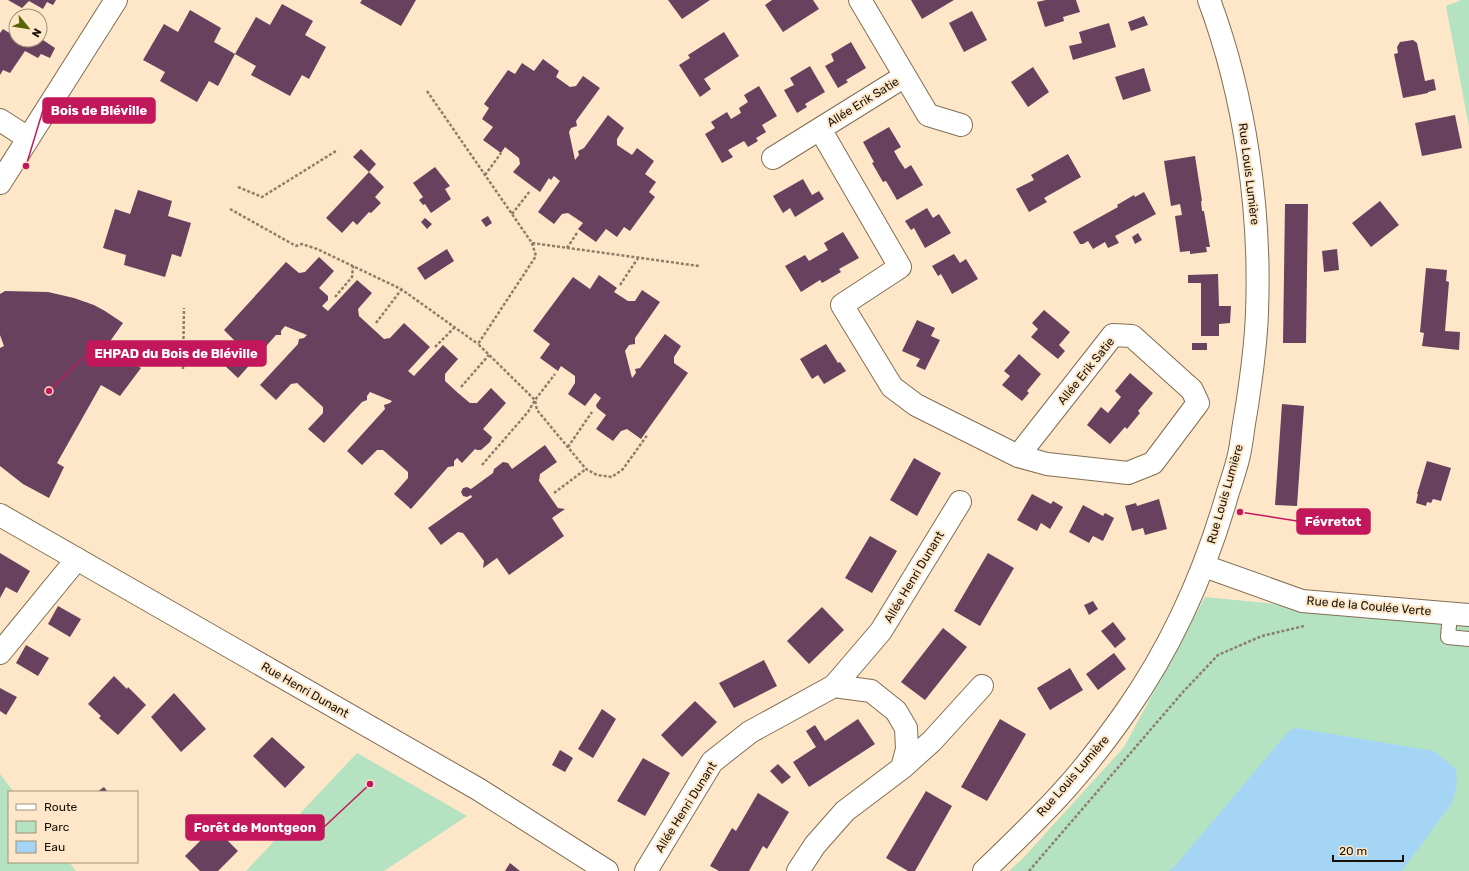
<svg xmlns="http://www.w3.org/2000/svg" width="1469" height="871" font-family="Rubik,sans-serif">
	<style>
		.green { fill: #b5e3c1 }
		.water { fill: #a5d5f5 }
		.building { fill: #67415d }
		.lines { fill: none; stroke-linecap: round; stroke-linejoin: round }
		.lane-casing { stroke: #826e53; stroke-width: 16 }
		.street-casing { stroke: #826e53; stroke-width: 24 }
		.secondary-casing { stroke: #826e53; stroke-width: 24 }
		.path { stroke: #8d7e69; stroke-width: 2.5; stroke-dasharray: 3 2; stroke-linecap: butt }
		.lane { stroke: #fff; stroke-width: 14 }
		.street { stroke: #fff; stroke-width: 22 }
		.secondary { stroke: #fff; stroke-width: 22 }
		.labels { text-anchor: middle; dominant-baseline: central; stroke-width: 4; stroke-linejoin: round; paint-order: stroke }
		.street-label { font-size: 12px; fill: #191107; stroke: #fee7c8 }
		.leader { fill: none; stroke: #c2185b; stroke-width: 1.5 }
		.callout-dot { fill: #c2185b; stroke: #fee7c8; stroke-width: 1.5 }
		.callout { fill: #c2185b; stroke: #c2185b; stroke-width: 1.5 }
		.callout-label { font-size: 13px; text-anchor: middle; font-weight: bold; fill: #fff }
	</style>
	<rect width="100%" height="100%" fill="#fee7c8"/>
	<!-- green -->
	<path class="green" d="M1461,0H1469V127L1446,6Z
		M1205,597L1469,623V871H1009L1025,856L1124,747Z
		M357,753L467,816L384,871H246Z
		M0,774L14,792H9V862H69L76,871H0Z"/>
	<!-- water -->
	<path class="water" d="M1296,728L1434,751L1456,769L1457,785L1452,803L1402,871H1169L1176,865L1288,732Z"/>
	<!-- building -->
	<path class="building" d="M8,0H56L53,5L47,2L43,9L29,1L22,8Z
		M362,0H416L401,26L360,3Z
		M668,0H710L682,19Z
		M772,0H813L819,9L783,32L765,5Z
		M911,0H954L922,19Z
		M1046,0H1076L1080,12L1063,17L1064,21L1045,27L1037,2Z
		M282,4L313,21L305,35L326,47L309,79L302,75L290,96L251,75L256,66L235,54L256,17L270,25Z
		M190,10L221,28L214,42L235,54L218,86L209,81L197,102L160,81L165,72L143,60L164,24L178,32Z
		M972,11L987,40L964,52L949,23Z
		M1144,16L1148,25L1131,31L1128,22Z
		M1109,23L1116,47L1073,60L1069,46L1082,43L1079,32Z
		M3,29L16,37V40H40V38L55,48L50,58L41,54L38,58L25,51L10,73L3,70L0,75V33Z
		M724,32L739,56L704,79L711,89L700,97L679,65L690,58L688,55Z
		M1413,40L1417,43L1425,81L1434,79L1436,90L1428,92V93L1403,98L1394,54L1398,53L1397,47L1400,42Z
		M851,42L866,68L846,80L848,82L838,88L825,66L834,61L831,54Z
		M543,59L559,71L556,77L570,87L576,86L583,76L600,88L576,121L577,126L571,128L569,132L575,160L579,155L578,151L584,148L608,115L624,128L617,139V145L632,155L637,148L654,161L645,174L656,182L649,192L655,197L630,231L624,227L617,237L606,229L596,242L578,229L583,223L568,213L562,214L554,224L538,212L560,181L554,176L551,180L549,178L540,192L513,172L520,164L519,158L505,147L501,153L483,140L493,127L482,119L489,108L484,104L508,70L515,74L522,63L534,71Z
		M810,66L825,92L805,104L807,107L797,113L784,90L794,85L790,78Z
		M1033,67L1049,92L1028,107L1011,82Z
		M1144,68L1151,91L1123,100L1115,77Z
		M759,86L777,116L762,125L766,132L756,138L758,141L748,147L744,141L728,150L733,157L722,163L705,134L715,128L711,122L727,112L731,119L741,113L739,108L748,102L744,95Z
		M1455,115L1462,148L1422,156L1415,123Z
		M889,127L901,147L894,151L899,160L905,169L911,165L923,185L897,200L886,181L883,182L872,163L874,162L863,142Z
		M361,149L376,164L369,172L384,187L375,197L381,203L371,213L369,212L357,225L353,221L342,233L326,218L369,172L353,157Z
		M1068,154L1081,177L1044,198L1047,202L1029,212L1016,189L1034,180L1031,175Z
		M1195,156L1202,201H1201L1202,211H1204L1210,247H1206L1207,252L1190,254V251L1180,252L1175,216L1182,215L1180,204L1171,206L1164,161Z
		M435,167L450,186L445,189L451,199L431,213L425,204L423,205L419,200L423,197L413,183Z
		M803,179L812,195L819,191L824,199L795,217L790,208L783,213L773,196Z
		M138,190L172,201L168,216L191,223L181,257L172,254L165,277L124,265L126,255L103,248L115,209L130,214Z
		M1144,192L1156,214L1115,236L1119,243L1108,248L1105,242L1093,249L1088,241L1083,244H1080L1073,232L1118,207L1117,205L1134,195L1135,197Z
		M1380,201L1399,225L1371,247L1352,223Z
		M1285,204H1308L1306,343H1283Z
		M927,208L933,218L939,214L951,233L925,248L914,228L911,230L905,221Z
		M488,216L492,223L486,227L481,220Z
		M425,218L432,224L427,229L421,222Z
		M843,232L859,258L839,269L841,272L822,283L820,280L801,292L785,266L805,255L809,261L828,250L824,243Z
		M1138,233L1142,240L1135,244L1132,237Z
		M447,249L454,261L425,280L417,268Z
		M1337,249L1339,270L1324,272L1322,251Z
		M954,254L960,263L966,259L978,279L952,294L941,274L938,276L932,266Z
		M319,257L334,271L319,288L328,296V300L322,306L328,311L357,280L372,293L358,309L359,316L384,339L390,338L404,323L430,347L408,371L414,376L443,345L458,359L445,374V381L458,393L470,403H477L491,388L506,403L483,429L492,437L490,442L481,450H477L475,449L462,463L457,458L454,461V466L448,467L411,509L394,494L408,478V472L383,450H377L362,465L347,451L385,409L384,405L390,403L392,401L370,392L367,396V400L362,402L324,443L308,429L323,413V407L297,383L291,384L276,400L260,385L298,344L299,339L304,338L307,335L285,326L281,331V335H276L238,378L222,363L237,347L236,342L224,330L286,262L299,273L305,272Z
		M1426,268L1447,270L1446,281L1449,282L1445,331L1460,332L1459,350L1422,346L1424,333L1420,332Z
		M1218,274L1219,306H1231L1230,323L1219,324V336H1201V283H1188V275Z
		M599,275L617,288L614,292L628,301H635L642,290L660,302L635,338V344L629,345L625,351L632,378L636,373L635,369L640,368L665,334L681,346L674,357V363L688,373L641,439L627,429L621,431L613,441L596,429L606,415L597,408L596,405L601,398L595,393L585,406L568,394L575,383V376L561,366L558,371L540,358L550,344L533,331L573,277L590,289Z
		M5,291L48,292L74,298L94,305L105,311L123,323L106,347L141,368L120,396L101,385L57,463L64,467L49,498L23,484L0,466V348L4,346L0,335V294Z
		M1044,310L1070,332L1059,345L1065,351L1058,359L1031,337L1038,329L1032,323Z
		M917,320L935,328L931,336L940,340L925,370L916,366L920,359L902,351Z
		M1192,343H1207V350H1192Z
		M826,344L838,363L840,362L846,371L824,384L818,375L812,379L800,359Z
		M1019,354L1041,374L1027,391L1029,393L1022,401L1002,385L1010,376L1004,371Z
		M1130,373L1153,393L1138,411L1140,413L1127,429L1125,427L1110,444L1087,425L1101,407L1108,413L1121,397L1115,391Z
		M1282,404L1304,406L1297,506L1275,505Z
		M545,445L557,462L540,474L539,481L558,508L565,509L552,518L564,536L509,575L497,558L483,568L484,561L463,533L458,532L441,545L428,528L472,497L471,495L467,497L463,496L461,492L463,488L467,487L471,489L493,473L494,469L503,462L508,463L512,469Z
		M914,458L941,473L917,516L890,500Z
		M1427,461L1451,468L1441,501L1433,499L1431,503L1427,502L1426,506L1416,503L1418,494H1417Z
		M1032,494L1051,504L1053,501L1063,507L1050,529L1041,523L1037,531L1017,520Z
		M1159,499L1167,529L1145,535L1143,528L1132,531L1125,506L1136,503L1137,506Z
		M1083,505L1103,516L1105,513L1114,518L1103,541L1093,536L1089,543L1069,532Z
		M870,536L897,551L872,593L845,578Z
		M0,553L30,571L17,593L6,587L0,598Z
		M988,553L1014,568L980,626L954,611Z
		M1093,601L1098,609L1089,615L1084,605Z
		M58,606L81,619L70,637L48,624Z
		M822,607L844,630L809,664L787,641Z
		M1113,622L1126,639L1115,648L1101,631Z
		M943,628L967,647L925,700L901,682Z
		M26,645L49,658L38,676L16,663Z
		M1114,653L1126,669L1098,690L1086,674Z
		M764,660L777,686L734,708L719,683Z
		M1070,668L1083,690L1050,710L1037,688Z
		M114,676L127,689L128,687L146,705L118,735L99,718L101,716L88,704Z
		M0,688L17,697L6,715L0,711Z
		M174,693L206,729L181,752L151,717Z
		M695,701L717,722L682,757L661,735Z
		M602,709L616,719L593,758L578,749Z
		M858,719L875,744L809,787L793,762L816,747L806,731L815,725L825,741Z
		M1000,719L1026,734L987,801L961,787Z
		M272,737L305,767L285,788L253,756Z
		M560,750L573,758L565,772L552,765Z
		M643,758L670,773L645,816L617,801Z
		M778,764L791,777L782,784L770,771Z
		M104,787L108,792H97Z
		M926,791L952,806L915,871H908L886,858Z
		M758,793L789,812L767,849L763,846L749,871H719L710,866L732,828L736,831Z
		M214,827L238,851L218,871H200L185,856Z
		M510,863L520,871H505Z"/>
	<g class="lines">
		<!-- lane casing -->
		<g class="lane-casing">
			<path id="lane" d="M1450,614L1448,637L1469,639"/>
		</g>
		<!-- street casing -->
		<g class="street-casing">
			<path id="street" d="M860,0L928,115L961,125
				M0,120L28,138
				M820,129L900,267L842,305L892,387L916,405L1018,456L1047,464L1128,473L1153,463L1198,403L1192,390L1132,336L1113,335L1018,456
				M773,158L905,76
				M0,183L116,0
				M1204,566L1302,601L1469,615
				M0,653L77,559
				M834,686L871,691L896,711L906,728L907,749L902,768
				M646,871L712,762L750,732L834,686L881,631L960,502
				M798,871L815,845L845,811L902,768L932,741L982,686"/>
		</g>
		<!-- secondary casing -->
		<g class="secondary-casing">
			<path id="secondary" d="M0,515L478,789L607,871
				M984,871C1009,847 1035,822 1059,796C1084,769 1106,740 1127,710C1173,644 1206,569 1228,492C1232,480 1236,468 1239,455C1242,441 1243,427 1246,412C1251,380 1256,346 1257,312C1261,210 1245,96 1209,0"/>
		</g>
		<!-- path -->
		<path class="path" d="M427,91L532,243L699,266
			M485,175L501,153
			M238,187L262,197L336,151
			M230,209L296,246L302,244L317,249L401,289L478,344
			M512,214L530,191
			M532,243L536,256L478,344L535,400L537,410L586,469L597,475L612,477L623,469L648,434
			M567,248L577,233
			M620,285L638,258
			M335,297L352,277L353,266
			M376,323L401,290
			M435,347L455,327
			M183,369L184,308
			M461,387L489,355
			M568,447L592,412
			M482,465L528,412L535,400L555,374
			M554,493L586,469
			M1029,871L1183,692L1218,655L1262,636L1304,626"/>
		<!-- lane -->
		<use href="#lane" class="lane"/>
		<!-- street -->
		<use href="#street" class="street"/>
		<!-- secondary -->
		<use href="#secondary" class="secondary"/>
	</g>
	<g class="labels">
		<!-- street labels -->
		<g class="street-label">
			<text transform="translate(863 102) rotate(-32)">Allée Erik Satie</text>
			<text transform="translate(1249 174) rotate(83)">Rue Louis Lumière</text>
			<text transform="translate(1086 371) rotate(-51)">Allée Erik Satie</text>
			<text transform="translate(1225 494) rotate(-74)">Rue Louis Lumière</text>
			<text transform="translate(914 577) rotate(-59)">Allée Henri Dunant</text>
			<text transform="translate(1369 606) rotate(5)">Rue de la Coulée Verte</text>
			<text transform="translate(305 690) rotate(30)">Rue Henri Dunant</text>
			<text transform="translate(1073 776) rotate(-49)">Rue Louis Lumière</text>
			<text transform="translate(686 807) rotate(-58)">Allée Henri Dunant</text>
		</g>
	</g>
	<!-- callouts -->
	<path class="leader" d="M26 166L43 110M49 391L87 354M1240 512L1297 521M370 784L324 827"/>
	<g class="callout-dot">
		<circle cx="26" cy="166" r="4"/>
		<circle cx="49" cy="391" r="4"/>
		<circle cx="1240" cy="512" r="4"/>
		<circle cx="370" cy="784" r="4"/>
	</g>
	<g class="callout">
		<rect x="43" y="98" width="112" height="25" rx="4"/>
		<rect x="87" y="341" width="179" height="25" rx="4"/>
		<rect x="1297" y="509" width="73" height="25" rx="4"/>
		<rect x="186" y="815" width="138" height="25" rx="4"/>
	</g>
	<g class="callout-label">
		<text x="99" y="115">Bois de Bléville</text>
		<text x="176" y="358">EHPAD du Bois de Bléville</text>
		<text x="1333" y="526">Févretot</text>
		<text x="255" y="832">Forêt de Montgeon</text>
	</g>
	<!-- legend -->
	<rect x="8" y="791" width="130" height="72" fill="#fee7c8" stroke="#a2917b"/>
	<rect x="16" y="804" width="20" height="6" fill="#ffffff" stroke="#a2917b"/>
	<text x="44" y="811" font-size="12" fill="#191107">Route</text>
	<rect x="16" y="821" width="20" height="12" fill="#b5e3c1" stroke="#a2917b"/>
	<text x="44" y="831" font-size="12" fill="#191107">Parc</text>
	<rect x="16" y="841" width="20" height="12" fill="#a5d5f5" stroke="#a2917b"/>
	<text x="44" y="851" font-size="12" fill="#191107">Eau</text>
	<!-- north arrow -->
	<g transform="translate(28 28) rotate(120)"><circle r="19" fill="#fee7c8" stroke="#a2917b"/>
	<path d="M0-3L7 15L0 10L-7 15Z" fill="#586407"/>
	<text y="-6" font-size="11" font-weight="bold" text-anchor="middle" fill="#191107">N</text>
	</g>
	<!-- scale -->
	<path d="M1333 855v6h70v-6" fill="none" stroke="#191107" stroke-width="2"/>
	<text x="1339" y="855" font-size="12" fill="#191107" stroke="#fee7c8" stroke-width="3" paint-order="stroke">20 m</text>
</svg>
